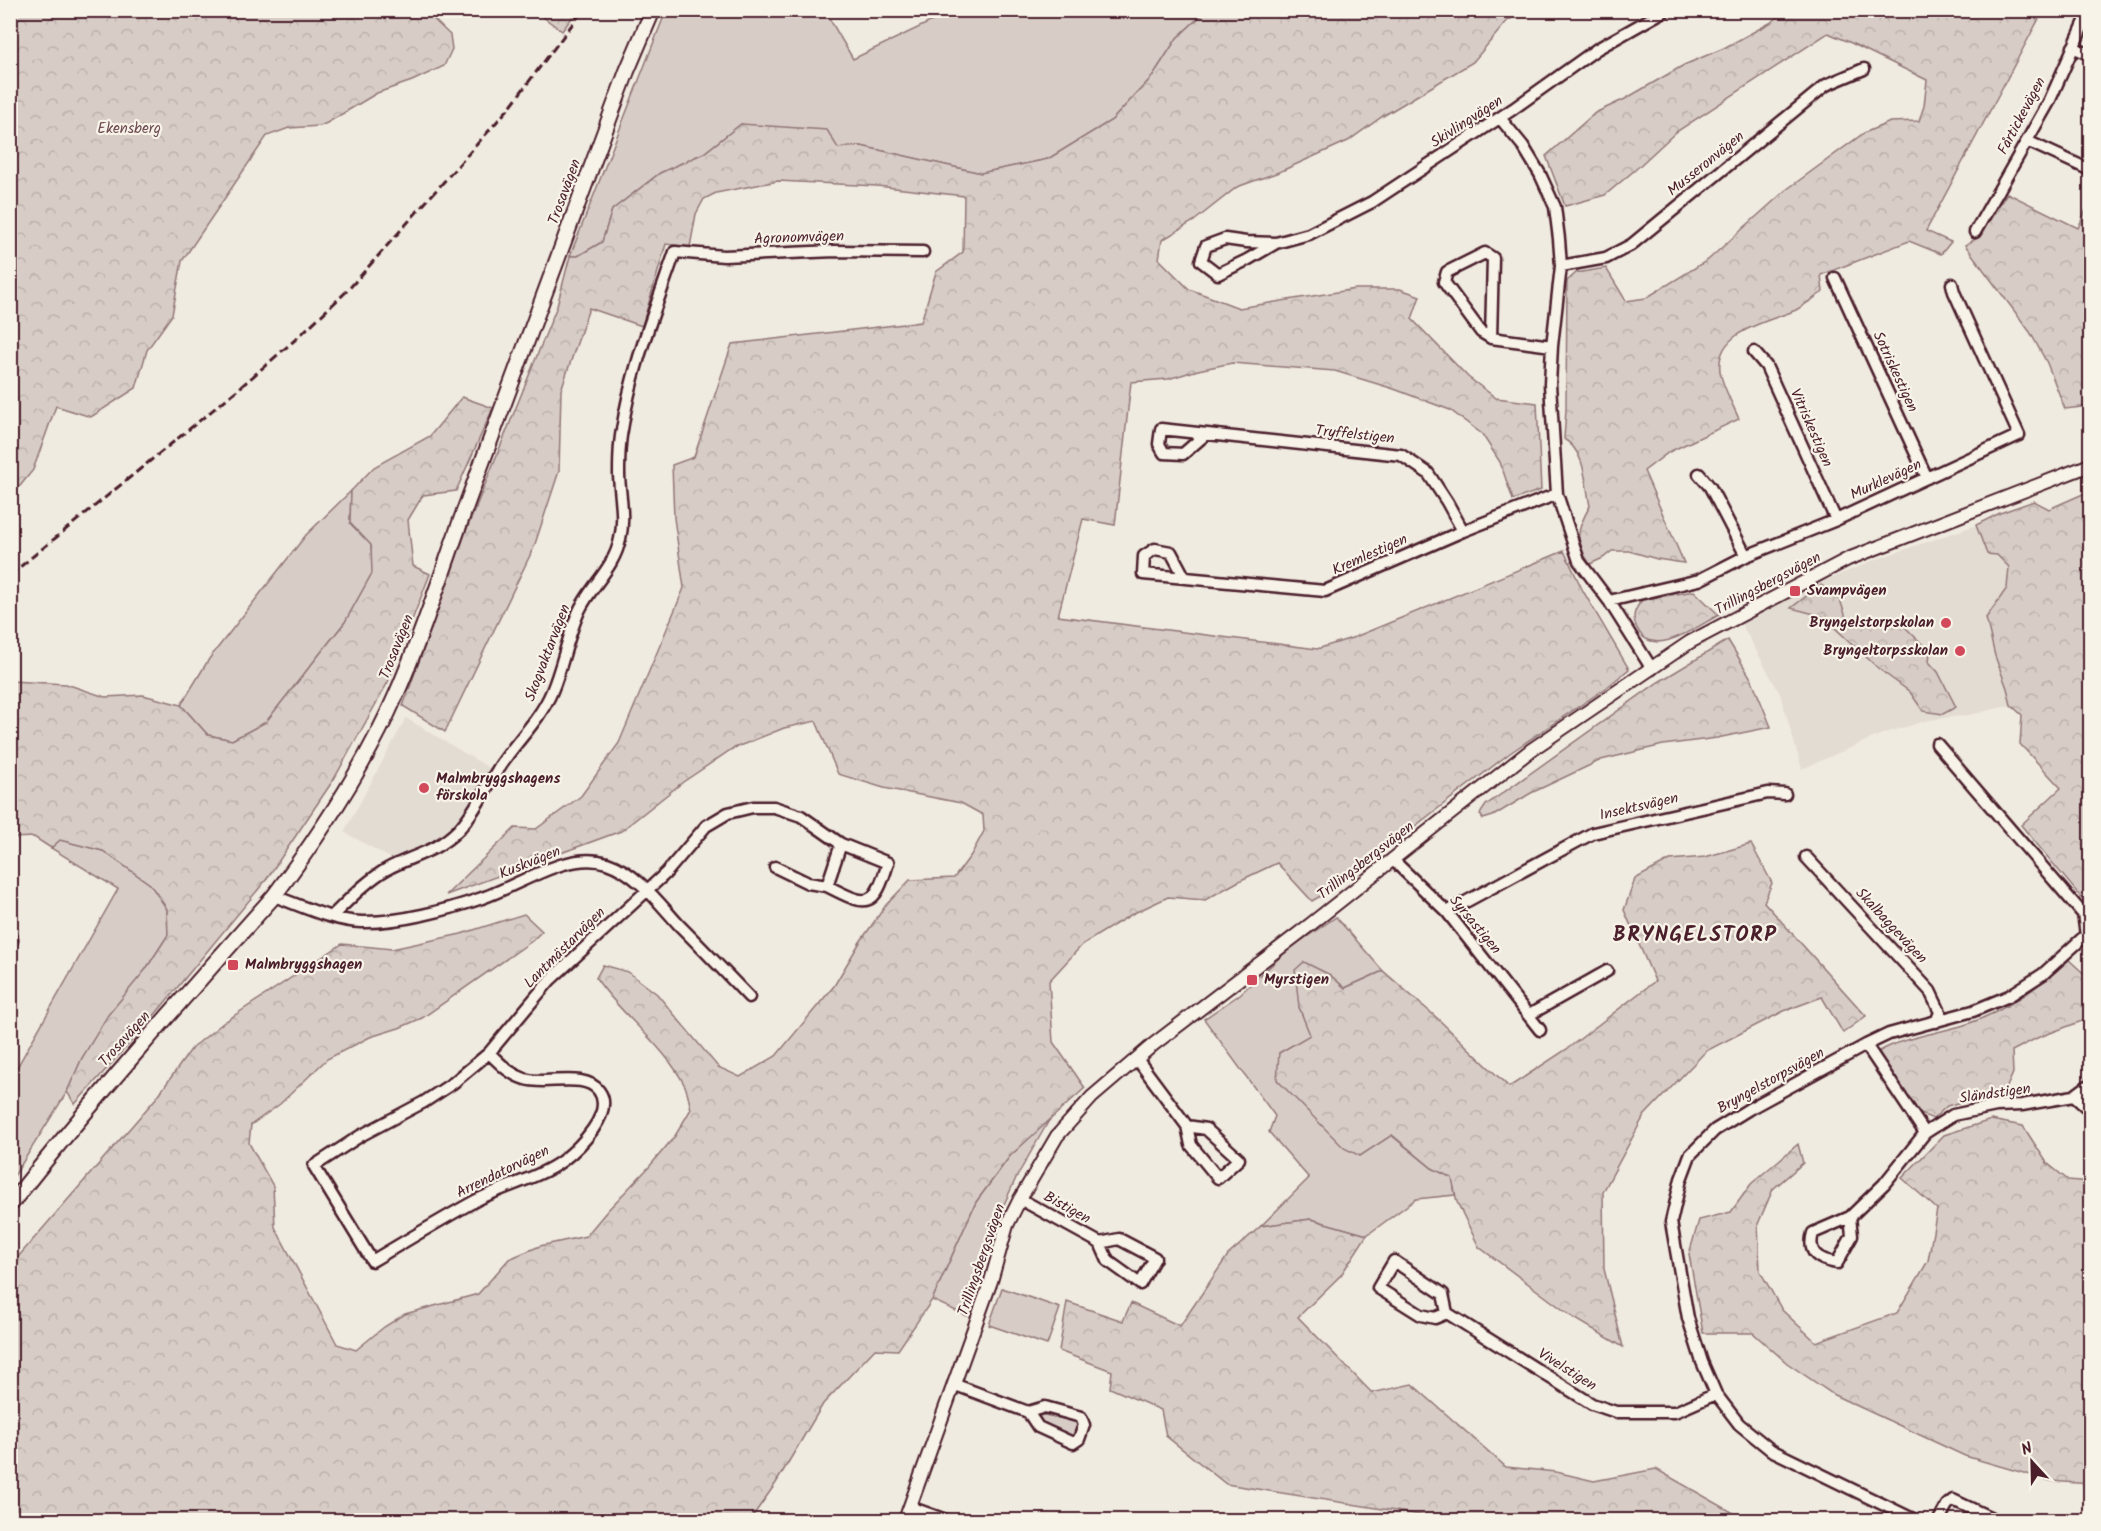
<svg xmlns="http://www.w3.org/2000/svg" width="2101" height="1531" font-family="Kalam,sans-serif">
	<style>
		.built { fill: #e3dcd2 }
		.green { fill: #d8cdc6; stroke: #917678; stroke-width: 1.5 }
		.forest { fill: url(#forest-crowns); stroke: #917678; stroke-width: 1.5 }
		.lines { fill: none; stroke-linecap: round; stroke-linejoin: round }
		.minor-casing { stroke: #4a1f2b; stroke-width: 15 }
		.tertiary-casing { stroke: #4a1f2b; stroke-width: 16 }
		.secondary-casing { stroke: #4a1f2b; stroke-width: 18 }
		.minor { stroke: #f7f3e8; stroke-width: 10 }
		.tertiary { stroke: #f7f3e8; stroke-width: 12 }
		.secondary { stroke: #f7f3e8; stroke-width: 14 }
		.rail { stroke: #4a1f2b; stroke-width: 3; stroke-dasharray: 9 4.5; stroke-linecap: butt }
		.poi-dot { fill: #d1495b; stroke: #f7f3e8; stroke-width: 2 }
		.labels { text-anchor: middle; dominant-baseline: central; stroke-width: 4.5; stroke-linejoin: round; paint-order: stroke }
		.street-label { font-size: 15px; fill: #4a1f2b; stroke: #f7f3e8 }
		.park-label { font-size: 15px; fill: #6e4a52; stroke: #f7f3e8 }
		.poi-label { font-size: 15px; font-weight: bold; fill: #4a1f2b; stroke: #f7f3e8; text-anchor: start }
		.district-label { font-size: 21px; font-weight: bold; letter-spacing: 1.5px; fill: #4a1f2b; stroke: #f7f3e8 }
	</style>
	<defs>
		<pattern id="forest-crowns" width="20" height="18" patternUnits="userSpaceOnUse" patternTransform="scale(1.5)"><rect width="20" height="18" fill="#d8cdc6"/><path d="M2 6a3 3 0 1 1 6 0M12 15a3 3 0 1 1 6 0" fill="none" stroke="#bbb0aa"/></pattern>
	</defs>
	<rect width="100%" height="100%" fill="#f0ebe0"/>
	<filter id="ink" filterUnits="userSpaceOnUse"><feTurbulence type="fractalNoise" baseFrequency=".0167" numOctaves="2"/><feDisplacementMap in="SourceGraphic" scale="12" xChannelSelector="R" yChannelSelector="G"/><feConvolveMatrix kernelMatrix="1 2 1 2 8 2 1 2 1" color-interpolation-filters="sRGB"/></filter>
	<g filter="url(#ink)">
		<!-- built -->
		<path class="built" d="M1976,525L1981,538L2009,567L2007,588L1986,619L1995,656L2007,688L2011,705L1970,715L1929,720L1882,734L1802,769L1780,694L1741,623L1810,587L1874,560Z
			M406,718L491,769L468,808L445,833L420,848L392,859L344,832Z"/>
		<!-- green -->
		<path class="green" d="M666,11H825L853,59L953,11H1206L1177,38L1152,77L1112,120L1048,159L981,173L861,146L838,148L741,124L704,153L660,173L612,210L602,242L578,256H570Z
			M351,491L350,523L371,545L373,572L345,622L266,722L232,740L208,735L181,705L209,659L306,535Z
			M60,840L103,851L150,884L167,909L168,935L146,969L82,1058L67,1092L11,1181V1078L118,889L51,848Z
			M1336,917L1383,971L1345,988L1330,975L1299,1007L1311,1035L1279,1053L1360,1156L1391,1135L1432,1168L1453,1178L1455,1195L1416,1199L1367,1235L1311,1219L1261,1226L1309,1178L1269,1132L1275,1116L1204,1019L1239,995L1289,949Z
			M1051,1117L1016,1178L996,1222L967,1316L932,1300L976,1202L1010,1156Z
			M1002,1288L1060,1308L1047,1345L989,1325Z
			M1039,1414L1076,1421L1078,1425L1076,1434L1070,1437L1067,1436L1038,1419Z"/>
		<!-- forest -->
		<path class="forest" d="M10,11H425L450,35L452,49L444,66L412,81L377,93L327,123L320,126L289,128L267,136L182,261L172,315L147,350L136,388L91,417L56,406L33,470L20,486L11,488Z
			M535,11H577L562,31Z
			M1206,11H1527L1508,20L1473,62L1383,116L1348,141L1279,172L1237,187L1194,221L1162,240L1159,259L1189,289L1239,308L1356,289H1400L1420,296L1412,319L1468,377L1496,398L1537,403L1541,490L1513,500L1500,462L1482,434L1450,410L1394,389L1335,371L1232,363L1198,370L1168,379L1131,382L1115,525L1083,519L1058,616L1317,649L1355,637L1564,551L1583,591L1629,669L1606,688L1510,753L1336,887L1312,901L1277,863L1241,880L1205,900L1168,897L1132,914L1083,944L1049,981L1053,1042L1085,1088L1010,1156L976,1202L932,1300L898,1350L875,1349L823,1404L776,1483L750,1520H11V1265L157,1097L192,1048L223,1023L342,944L392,949L461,934L524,914L542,931L532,941L422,1018L399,1028L370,1037L327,1059L280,1104L251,1125L249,1143L273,1186L275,1227L337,1344L356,1350L384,1327L405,1314L478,1294L509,1259L540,1246L586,1236L607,1211L649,1167L675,1136L691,1109C689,1102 688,1093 685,1086C664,1044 622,1017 596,978L603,965L628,972L657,994L718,1067L740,1077L776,1056L834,986L860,942L886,905L910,880L954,878L971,855L984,831L983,815L961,803L884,788L838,774L816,721L784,728L732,749L683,782L621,831L446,895L515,828L536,829L581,796L619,743L684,588L674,518L672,465L694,457L732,344L921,322L936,272L963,252L964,196L877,186L778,181L716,193L704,199L696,214L690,247L666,244L642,326L589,308L561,390L559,471L534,547L445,732L403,706L465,534L557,306L570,256H578L602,242L612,210L660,173L704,153L741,124L827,130L838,148L861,146L981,173L1048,159L1112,120L1152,77L1177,38Z
			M1786,11H2043L1926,231L1951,242L1941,254L1909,241L1821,275L1823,292C1814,298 1805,305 1796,310C1769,322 1715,330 1720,371C1721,383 1734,407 1739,419L1669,452L1644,471L1684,563L1657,559L1629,551H1612L1603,558L1590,564C1574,541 1576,530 1590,506C1585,483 1586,452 1564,439L1566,410L1567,281L1576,273L1606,268L1626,301L1646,298L1708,260L1786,190L1864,133L1890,122L1919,121L1924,106L1927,80L1847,41L1828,33L1676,132L1635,170L1605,195L1565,206L1546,156L1595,113L1625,99L1684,65L1724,48L1770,23Z
			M2007,193L2078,228L2090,201V406L2065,409L2047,363L2030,332L1965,245L1979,237Z
			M462,397L493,408L456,491L423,495L408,520L413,566L430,574L388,682L334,779L266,880L153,1017L75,1104L67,1092L82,1058L108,1015L146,969L168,935L167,909L150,884L103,851L60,840L51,848L34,837L11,838V681L66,684L105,697L143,695L181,705L208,735L232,740L266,722L345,622L372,573L371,545L350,523L351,491L374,467L430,436Z
			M2090,491V712L2088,714L2090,717V908L2021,825L2061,788L2020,744L2022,715L2011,705L2007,688L1995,656L1986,618L2007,588L2009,567L1997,555L1987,554L1976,525L2000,513L2034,501L2049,509Z
			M1821,585L1839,597L1849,626L1900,622L1930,652L1929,662L1938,672L1956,707L1943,714L1923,711L1910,692L1879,669L1822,616L1791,608Z
			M1694,591L1719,615C1699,625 1653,660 1638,630C1631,618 1634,610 1642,600Z
			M1728,640L1752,680L1771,727L1717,738L1663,745L1601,760L1531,793L1493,816L1483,819L1480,814L1486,805L1657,683Z
			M1751,844L1772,883L1764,902L1866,1016L1843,1033L1822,997L1784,1011L1706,1051L1644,1116L1603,1192L1604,1269L1623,1347L1574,1318L1479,1247L1457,1202L1452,1178L1432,1168L1392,1135L1360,1156L1344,1148L1277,1080L1279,1053L1310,1035L1299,1007L1295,970L1304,962L1330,975L1345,988L1383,971L1437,1018L1509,1087L1567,1049L1655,981L1624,910L1635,879L1670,860L1705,857Z
			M2069,960L2090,979V1018L2037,1038L2012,1051L2013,1073L2006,1089L1947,1106L1933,1119L1918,1113L1886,1070L1878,1052C1905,1036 1937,1034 1967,1024C2006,1011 2038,987 2069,960Z
			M1991,1120L2023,1126L2047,1163L2068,1180L2090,1182V1484L2051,1481L1965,1456L1834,1395L1787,1363L1753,1333H1703L1689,1254L1699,1220L1731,1212L1751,1184L1798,1144L1803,1163L1773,1189L1758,1224L1760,1271L1782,1310L1816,1342L1897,1313L1928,1261L1937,1209L1902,1178L1944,1135Z
			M1311,1219L1367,1235L1341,1275L1298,1317L1372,1393L1412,1384L1506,1467L1556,1472L1594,1481L1656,1469L1746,1520H1452L1226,1484L1166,1436L1161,1410L1110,1388L1112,1371L1059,1351L1067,1302L1123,1321L1131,1303L1180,1326L1228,1255L1261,1226Z"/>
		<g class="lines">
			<!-- minor casing -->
			<g class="minor-casing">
				<path id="minor" d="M2073,47L2090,55
					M1500,118L1523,146L1540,174L1555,207L1559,239L1561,266L1552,346L1550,384L1557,494L1579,561L1609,601L1652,669
					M2027,141L2090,170
					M1975,232L2049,102L2090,10
					M1276,243L1246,242L1225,239L1206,246L1201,261L1218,274L1247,260L1276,243L1309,234L1372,202L1513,109L1597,49L1666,10
					M1561,266L1606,258L1631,245L1826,85L1864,69
					M1835,278L1927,478
					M1491,338L1493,258L1485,253L1447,272L1444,282L1481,332L1491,338L1552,346
					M1754,352L1766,366L1836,520
					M1206,434L1183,454L1164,453L1159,444L1161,429L1401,455L1428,473L1447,502L1463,531
					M1699,474L1710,487L1746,556
					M1185,578L1171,552L1155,549L1144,556L1143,574L1325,591L1463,531L1557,494
					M1609,601L1699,580L1746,556L1836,520L2019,435L1954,292L1952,284
					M1806,857L1930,991L1940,1012L1936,1022
					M1393,860L1447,912L1540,1030
					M775,867L808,883L827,886
					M274,896C302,906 332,921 362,922C398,923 448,910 482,898C519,886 567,850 607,863C637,873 659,903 679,925C703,949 726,973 749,997
					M1447,912L1593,833L1768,793L1785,794
					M332,916C349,900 366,881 387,869C413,855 435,853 458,830C476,811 486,787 500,766C517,740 540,720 552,691C563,665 568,634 580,609C592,585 615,566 620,539C625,518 620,497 619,475C619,461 619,444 622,430C631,369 655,310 675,252L724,256L835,251L923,252
					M10,936L12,940L10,946
					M1529,1015L1607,971
					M1866,1045L1925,1133
					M489,1053C500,1063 510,1075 525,1079C546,1086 585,1071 599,1091C615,1113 579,1148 562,1161C539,1178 501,1187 475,1201C440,1220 406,1241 372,1261L314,1166L360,1136L424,1102L453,1083L489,1053L550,980L666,873L706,826L728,813L753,807H774L801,816L841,844L888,863C874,909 868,907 827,886L841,844
					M1137,1059L1187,1126L1206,1129L1239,1159L1218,1178L1191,1145L1187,1126
					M2074,1096L2086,1107L2090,1108
					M1020,1199L1100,1243L1119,1239L1155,1258L1140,1284L1108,1261L1100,1243
					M1850,1217L1852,1236L1837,1263C1818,1260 1807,1253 1813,1233L1850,1217L1884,1184L1925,1133L1953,1115L1996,1106L2022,1105L2074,1096L2090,1084
					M1447,1313L1435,1318L1421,1315L1378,1288L1394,1261L1443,1294L1447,1313L1592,1404L1616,1412H1675L1716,1394
					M953,1384L1028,1412L1045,1407L1081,1417L1084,1425L1079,1439L1073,1443L1038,1427L1028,1412
					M910,1507L946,1520
					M1915,1520L1771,1450L1739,1424L1716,1394L1702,1362L1688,1318L1671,1222L1681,1179L1690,1155L1715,1130L1749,1109L1866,1045L1889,1034L1973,1011L2009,996L2043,974L2086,935L2083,914L1937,744
					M1939,1520L1947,1505L1953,1500L1996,1520"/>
			</g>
			<!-- tertiary casing -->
			<g class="tertiary-casing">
				<path id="tertiary" d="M905,1520L991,1281L1007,1225L1020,1199L1057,1136L1092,1097L1154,1044L1311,924L1531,750L1690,642L1848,559L2090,465"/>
			</g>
			<!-- secondary casing -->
			<g class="secondary-casing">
				<path id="secondary" d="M10,1205C94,1098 184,997 274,896C319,836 366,764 396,695C426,627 447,556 473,487C525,349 576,210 627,71L653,10"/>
			</g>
			<!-- minor -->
			<use href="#minor" class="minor"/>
			<!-- tertiary -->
			<use href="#tertiary" class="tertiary"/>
			<!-- secondary -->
			<use href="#secondary" class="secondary"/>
			<!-- rail -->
			<path class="rail" d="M10,575L236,391L296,339L347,291L509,108L583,10"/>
		</g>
	</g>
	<!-- markers -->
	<g class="poi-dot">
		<rect x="1789" y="585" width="12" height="12" rx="3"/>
		<circle cx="1946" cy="623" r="6"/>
		<circle cx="1960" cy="651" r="6"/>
		<circle cx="424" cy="788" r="6"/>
		<rect x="227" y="959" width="12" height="12" rx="3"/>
		<rect x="1246" y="974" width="12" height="12" rx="3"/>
	</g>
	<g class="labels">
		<!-- street labels -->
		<g class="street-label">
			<text transform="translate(2022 116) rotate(-62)">Fårtickevägen</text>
			<text transform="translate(1467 122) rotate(-33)">Skivlingvägen</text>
			<text transform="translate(1706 164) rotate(-39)">Musseronvägen</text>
			<text transform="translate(565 192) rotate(-70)">Trosavägen</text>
			<text transform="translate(799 238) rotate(-2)">Agronomvägen</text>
			<text transform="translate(1895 372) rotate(65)">Sotriskestigen</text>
			<text transform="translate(1811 428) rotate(66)">Vitriskestigen</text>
			<text transform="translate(1355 435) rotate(6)">Tryffelstigen</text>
			<text transform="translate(1886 480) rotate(-25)">Murklevägen</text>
			<text transform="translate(1370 555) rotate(-24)">Kremlestigen</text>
			<text transform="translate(1768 584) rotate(-28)">Trillingsbergsvägen</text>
			<text transform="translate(397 647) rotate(-68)">Trosavägen</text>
			<text transform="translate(548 653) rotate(-69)">Skogvaktarvägen</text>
			<text transform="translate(1639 807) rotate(-13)">Insektsvägen</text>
			<text transform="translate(1366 861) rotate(-38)">Trillingsbergsvägen</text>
			<text transform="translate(530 863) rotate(-22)">Kuskvägen</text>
			<text transform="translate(1475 925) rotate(50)">Syrsastigen</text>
			<text transform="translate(1891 926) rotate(47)">Skalbaggevägen</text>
			<text transform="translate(565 948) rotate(-45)">Lantmästarvägen</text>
			<text transform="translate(125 1039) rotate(-48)">Trosavägen</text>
			<text transform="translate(1771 1081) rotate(-29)">Bryngelstorpsvägen</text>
			<text transform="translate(1995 1094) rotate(-8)">Sländstigen</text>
			<text transform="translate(503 1172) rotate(-26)">Arrendatorvägen</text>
			<text transform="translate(1067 1208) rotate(29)">Bistigen</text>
			<text transform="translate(982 1260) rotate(-71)">Trillingsbergsvägen</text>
			<text transform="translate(1567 1370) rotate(32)">Vivelstigen</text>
		</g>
		<!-- park labels -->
		<g class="park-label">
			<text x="129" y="129">Ekensberg</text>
		</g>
		<!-- poi labels -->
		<g class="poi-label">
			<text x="1807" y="591">Svampvägen</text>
			<text x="1934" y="623" text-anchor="end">Bryngelstorpskolan</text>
			<text x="1948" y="651" text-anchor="end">Bryngeltorpsskolan</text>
			<text x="436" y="779">Malmbryggshagens<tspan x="436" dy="17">förskola</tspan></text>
			<text x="245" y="965">Malmbryggshagen</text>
			<text x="1264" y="980">Myrstigen</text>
		</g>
		<!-- district labels -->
		<g class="district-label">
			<text x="1695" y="935">BRYNGELSTORP</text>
		</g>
	</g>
	<!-- margin -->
	<rect width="2101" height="1531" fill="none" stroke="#f7f3e8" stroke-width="36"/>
	<rect x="18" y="18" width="2065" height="1495" fill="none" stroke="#4a1f2b" stroke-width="2" filter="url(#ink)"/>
	<!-- north arrow -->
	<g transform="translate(2032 1462) rotate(338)" stroke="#f7f3e8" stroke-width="4.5" paint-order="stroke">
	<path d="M0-4.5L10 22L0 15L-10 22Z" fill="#4a1f2b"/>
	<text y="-9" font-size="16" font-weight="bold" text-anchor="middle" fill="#4a1f2b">N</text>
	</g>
</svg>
